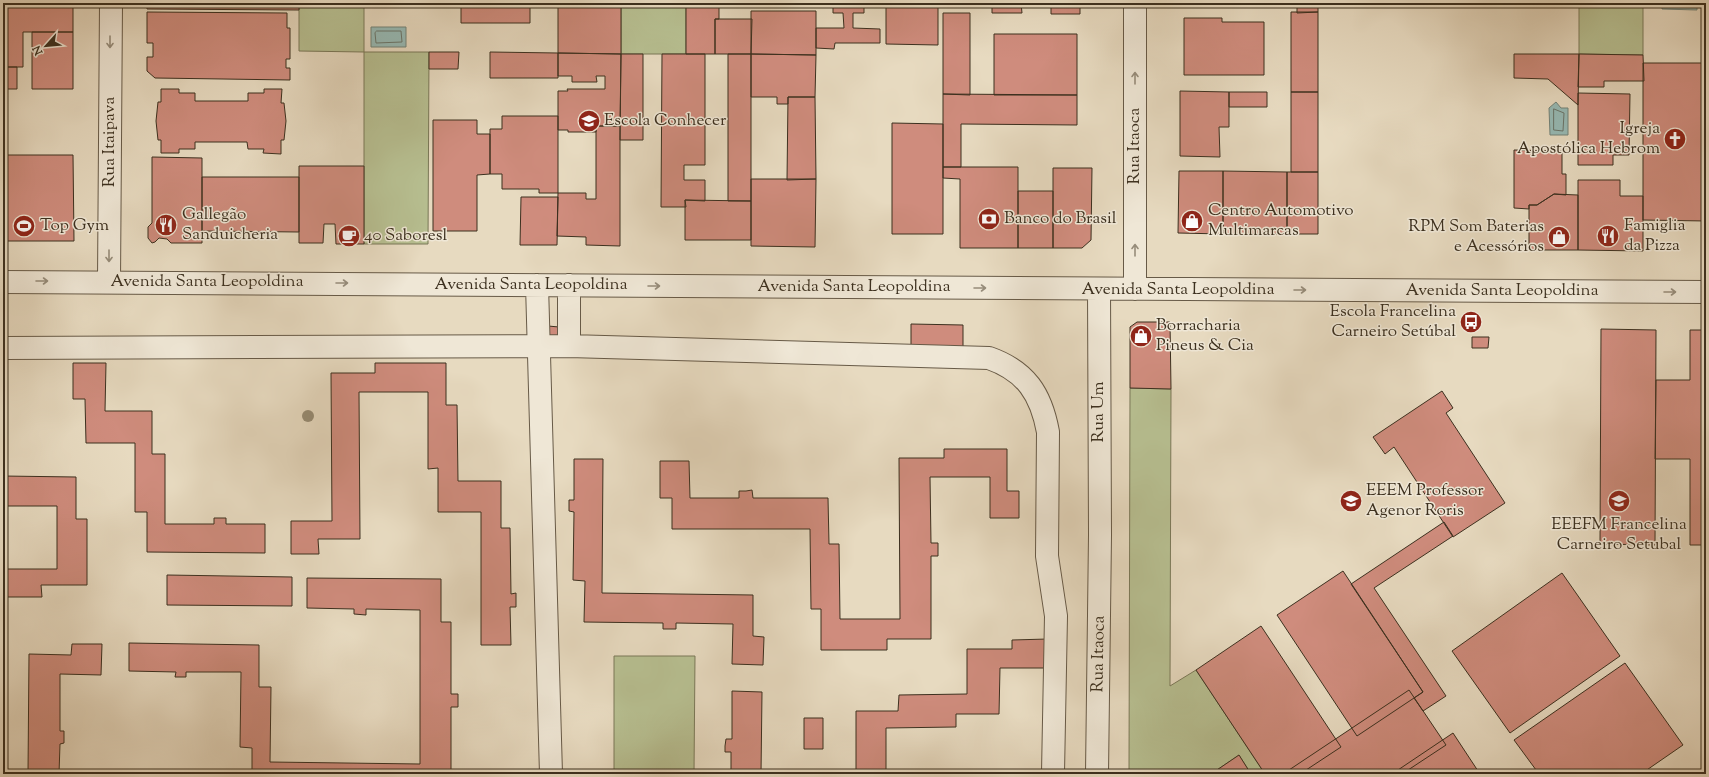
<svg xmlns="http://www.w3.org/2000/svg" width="1709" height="777" font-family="'Sorts Mill Goudy',serif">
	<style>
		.green { fill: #b7bf91; stroke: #7a7858 }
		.water { fill: #97bab5; stroke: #738379 }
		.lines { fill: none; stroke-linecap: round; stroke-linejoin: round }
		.shore { stroke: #6a756a; stroke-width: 1 }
		.building { fill: #cf8c7d; stroke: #3c301f }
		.minor-casing { stroke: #675a47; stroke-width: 24 }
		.minor { stroke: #efe7d6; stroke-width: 22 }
		.tree { fill: #978c74 }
		.oneway { stroke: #968c7a }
		.labels { text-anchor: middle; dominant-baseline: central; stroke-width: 3; stroke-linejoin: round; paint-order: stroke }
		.poi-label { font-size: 17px; fill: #3c301f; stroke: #efe7d6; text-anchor: start }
		.street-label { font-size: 17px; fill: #3c301f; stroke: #efe7d6 }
	</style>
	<rect width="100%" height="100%" fill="#e7dac0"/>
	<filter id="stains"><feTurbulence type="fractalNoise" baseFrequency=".005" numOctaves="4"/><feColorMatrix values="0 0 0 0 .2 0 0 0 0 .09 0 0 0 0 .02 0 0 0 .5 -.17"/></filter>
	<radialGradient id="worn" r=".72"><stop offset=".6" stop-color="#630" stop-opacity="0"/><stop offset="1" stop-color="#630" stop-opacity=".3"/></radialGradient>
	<!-- green -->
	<path class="green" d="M299,3H364V52H429L428,244H364V52L299,51Z
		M621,3H686V54H621Z
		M1579,3H1643V55L1579,54Z
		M1130,388L1171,389L1170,686L1196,670L1265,774H1251L1239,755L1211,774H1129Z
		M614,656H695L694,774H614Z"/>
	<!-- water -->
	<path class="water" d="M1662,3H1697V10L1662,9Z
		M371,27H406V47H371Z
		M1556,102L1561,108H1568V135H1550L1549,108Z"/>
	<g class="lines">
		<!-- shore -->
		<path class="shore" d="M377,31H401L402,42L376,43L375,33Z
			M1554,109L1564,113L1563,131L1554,130Z"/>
	</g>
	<!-- building -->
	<path class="building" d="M3,3H50V7L3,6Z
		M147,3H299V10L147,9Z
		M461,3H530V23H461Z
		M558,3H621V54L558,53Z
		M686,3H719V19H715V54H686Z
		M833,3H864V13H853V28L880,29V43H835L834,49L816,48V28H844L843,13H833Z
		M935,3L938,4V45L886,44V4Z
		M992,3H1021L1022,13H992Z
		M1051,3H1080V14H1051Z
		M1186,3H1264V6H1186Z
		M1297,3H1318V12L1297,13Z
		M3,6L73,7V32H23V67H3Z
		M751,11H816V55L751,54Z
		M147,12L287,13V28H290V59H286V68H290V80L155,78L147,71V57H153V43H147Z
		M1291,12H1318V92H1291Z
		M943,13H970V95L943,94Z
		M1184,18H1222V22H1264V75H1184Z
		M715,19H752L751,54H715Z
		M32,32H73V89H32Z
		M994,34H1077V95H994Z
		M429,52H459L458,69H429Z
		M490,52L558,53V78H490Z
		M558,53L621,54L620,126H596V132H568V130H558V91H568L567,89H605V76H596L597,82H572V76H558Z
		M621,54H643V140H620Z
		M662,54H705V165H684V180H705V201L685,200L686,207H661Z
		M728,54H751V201H728Z
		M751,54L816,55L815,97H788V104H777V97H751Z
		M1514,54H1579L1578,105L1548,79L1514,78Z
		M1579,54L1643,55L1644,81H1604V87H1578Z
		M1643,63H1706V221L1643,220Z
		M3,67H17V89H3Z
		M161,89H179V93H195V101H248V93H264V89H282L281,103H284L286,121L284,140H281V154L263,153L264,149H248L247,142H195V149H179V153H161V140H158L156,121L158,102H161Z
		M1180,91L1229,92V127H1219L1220,157L1180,156Z
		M1229,92H1267V107H1229Z
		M1291,92H1318V172H1291Z
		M1578,93L1630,94L1629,155H1613V165H1578Z
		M943,94L1077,95V125L961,124V167H943Z
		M788,97H815L816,179L787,180Z
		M502,116H558V193H539V189H502V174H490V129H502Z
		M433,120H477V134H490V174L477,175V231H433Z
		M892,123L943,124V234H892Z
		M596,126H620V246L586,245V237L557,236L558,193H586V199H596Z
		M1514,150L1562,151V174H1566V195L1554,194L1537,205H1529V209L1514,208Z
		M3,155H73L74,241H3Z
		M152,157L202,158V243H171L167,239L159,238L155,242L152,243L148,238V227L152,223Z
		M299,166H364V244H336L335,224H324L323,243H299Z
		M943,167H1018V248H960V179L943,178Z
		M1053,168H1092L1091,240L1082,248H1053Z
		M1179,171H1223V234L1178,233Z
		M1223,171L1287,172V234H1223Z
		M1287,172H1318V234H1287Z
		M202,177H299V232L202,231Z
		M751,179H816L815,247L751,246Z
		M1578,180H1620V196H1643V251L1578,250Z
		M1018,191H1053V248H1018Z
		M1554,194L1578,195V250H1529V205H1537Z
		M521,197H558L557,245H520Z
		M685,200L751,201V240H685Z
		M1137,322H1170L1171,389L1130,388V327Z
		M911,324L963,325V348L911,347Z
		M548,326L559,327V337L547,338Z
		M1601,329L1656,330L1655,545L1600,544Z
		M1690,330H1706V545H1690V459H1655L1656,380H1690Z
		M1472,337H1489L1488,348H1472Z
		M73,363H106L105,411H152V454H165V524H214V518H226V524H265V553L147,552V512H135V443H86L85,399H73Z
		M375,363H446V405H457L458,481H501V528H510L511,594L516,593V607H510L511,645H481V512H438V468L428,469V392H359L360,539H318L319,554H291V521H332L331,373H375Z
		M1442,391L1453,408L1446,413L1505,503L1453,537L1394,447L1385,454L1373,437Z
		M944,449H1007V491H1019V518H990V477H930L931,543H938V556H931V639H887V650H821V609H811L810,529H672V498H660V461H689L690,498H739V491H746L752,490L753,498H828L829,544H839L840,619H900L899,458H944Z
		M574,459H603L602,593L753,595V636L764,637L763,665L732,664L733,624L676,623V629H663V623L584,622L585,581L573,580L574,512L569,511V500H574Z
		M3,476L76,477V519H87V585H41L42,597H3V569H57V506H3Z
		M1444,522L1453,536L1374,588L1446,696L1423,711L1414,698L1423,692L1351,584Z
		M1343,571L1423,692L1357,736L1277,615Z
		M1562,573L1620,656L1510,733L1452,651Z
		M167,575L292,577V606L167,605Z
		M307,578L441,579V622H451V694H458V707H451V774H252V748L240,747L241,672H186V677H175L176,672L129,671V643L259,645V687H271L270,762L420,764V610L366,609V615L354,614V609L307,608Z
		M1261,626L1341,747L1300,774H1265L1196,670Z
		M1048,639V668H1000L999,714H956V727L886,728V774H856V711H898L899,695L967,694V649H1012V640Z
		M72,644H102L101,675L60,674V731H64V743L60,744L59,774H28L29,654L71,655Z
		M1625,663L1683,745L1641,774H1539L1514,740Z
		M1409,690L1446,745L1402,774H1283Z
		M732,691L762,692L761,774H731V752H725V746L726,739H732Z
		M804,718H823V749H804Z
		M1453,733L1480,774H1392Z
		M1239,755L1251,774H1211Z
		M804,770H820V774H804Z"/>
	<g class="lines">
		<!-- minor casing -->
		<g class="minor-casing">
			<path id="minor" d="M1135,3V289
				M109,281L111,3
				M3,282L1706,292
				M537,285L551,774
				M569,285V346L989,358C1026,371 1041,394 1048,432L1047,556L1056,616L1053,773
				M3,348L569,346
				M1097,774L1100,535L1099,289"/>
		</g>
		<!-- minor -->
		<use href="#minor" class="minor"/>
	</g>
	<!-- trees -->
	<circle class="tree" cx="308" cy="416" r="6"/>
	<!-- one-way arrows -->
	<defs><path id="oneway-shaft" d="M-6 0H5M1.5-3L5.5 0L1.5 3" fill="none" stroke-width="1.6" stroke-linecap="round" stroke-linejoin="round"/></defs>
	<g class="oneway">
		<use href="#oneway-shaft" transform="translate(110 42) rotate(90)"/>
		<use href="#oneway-shaft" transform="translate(1135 78) rotate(-90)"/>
		<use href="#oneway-shaft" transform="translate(1135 250) rotate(-90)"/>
		<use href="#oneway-shaft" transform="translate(109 256) rotate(90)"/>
		<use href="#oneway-shaft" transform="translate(42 281)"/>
		<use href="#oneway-shaft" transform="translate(342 283)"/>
		<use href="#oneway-shaft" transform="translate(654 286)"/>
		<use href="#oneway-shaft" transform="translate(980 288)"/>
		<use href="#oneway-shaft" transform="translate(1300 290)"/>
		<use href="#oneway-shaft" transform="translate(1670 292)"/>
	</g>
	<!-- icons -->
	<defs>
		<g id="school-disc" transform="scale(1.15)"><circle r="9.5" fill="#8f2418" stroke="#efe7d6"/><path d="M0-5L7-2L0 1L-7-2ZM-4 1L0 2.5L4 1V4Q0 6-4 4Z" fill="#fff"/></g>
		<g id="church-disc" transform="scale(1.15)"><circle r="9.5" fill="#8f2418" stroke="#efe7d6"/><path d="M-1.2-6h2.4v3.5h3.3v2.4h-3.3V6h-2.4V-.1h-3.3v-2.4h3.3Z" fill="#fff"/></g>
		<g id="bank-disc" transform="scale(1.15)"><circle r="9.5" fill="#8f2418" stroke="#efe7d6"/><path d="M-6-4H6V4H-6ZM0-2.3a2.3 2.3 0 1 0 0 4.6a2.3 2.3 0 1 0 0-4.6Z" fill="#fff"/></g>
		<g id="shop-disc" transform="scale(1.15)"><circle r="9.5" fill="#8f2418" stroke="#efe7d6"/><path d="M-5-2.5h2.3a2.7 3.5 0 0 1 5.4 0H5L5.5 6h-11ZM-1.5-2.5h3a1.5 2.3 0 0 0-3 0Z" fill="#fff"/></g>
		<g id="restaurant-disc" transform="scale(1.15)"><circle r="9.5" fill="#8f2418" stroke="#efe7d6"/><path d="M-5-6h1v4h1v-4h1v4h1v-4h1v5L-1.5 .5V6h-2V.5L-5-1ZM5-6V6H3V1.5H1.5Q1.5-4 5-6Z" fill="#fff"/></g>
		<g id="stadium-disc" transform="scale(1.15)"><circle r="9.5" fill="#8f2418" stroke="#efe7d6"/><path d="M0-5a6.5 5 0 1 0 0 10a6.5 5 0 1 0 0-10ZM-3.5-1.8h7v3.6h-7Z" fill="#fff"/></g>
		<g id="cafe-disc" transform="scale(1.15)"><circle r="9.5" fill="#8f2418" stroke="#efe7d6"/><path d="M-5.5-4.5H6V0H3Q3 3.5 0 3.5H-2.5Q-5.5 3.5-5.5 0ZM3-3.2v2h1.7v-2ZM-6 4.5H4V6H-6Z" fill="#fff"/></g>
		<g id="bus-disc" transform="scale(1.15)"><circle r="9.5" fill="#8f2418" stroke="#efe7d6"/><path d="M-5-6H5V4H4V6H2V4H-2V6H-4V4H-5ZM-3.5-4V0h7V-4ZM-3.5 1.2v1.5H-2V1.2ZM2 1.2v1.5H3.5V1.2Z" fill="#fff"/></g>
	</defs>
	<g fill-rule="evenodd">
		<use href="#school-disc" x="589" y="121"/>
		<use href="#church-disc" x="1675" y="139"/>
		<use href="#bank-disc" x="989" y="219"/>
		<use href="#shop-disc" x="1192" y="221"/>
		<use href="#restaurant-disc" x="166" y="225"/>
		<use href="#stadium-disc" x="24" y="226"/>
		<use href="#cafe-disc" x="349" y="236"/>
		<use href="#restaurant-disc" x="1608" y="236"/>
		<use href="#shop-disc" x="1559" y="237"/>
		<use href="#bus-disc" x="1471" y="322"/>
		<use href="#shop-disc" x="1141" y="336"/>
		<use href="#school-disc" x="1351" y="501"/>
		<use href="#school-disc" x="1619" y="501"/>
	</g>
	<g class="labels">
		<!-- poi labels -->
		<g class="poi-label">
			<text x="604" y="121">Escola Conhecer</text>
			<text x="1660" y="129" text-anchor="end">Igreja<tspan x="1660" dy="20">Apostólica Hebrom</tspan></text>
			<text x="1208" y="211">Centro Automotivo<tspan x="1208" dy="20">Multimarcas</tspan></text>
			<text x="182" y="215">Gallegão<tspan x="182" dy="20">Sanduicheria</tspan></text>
			<text x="1004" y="219">Banco do Brasil</text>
			<text x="40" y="226">Top Gym</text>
			<text x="1624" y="226">Famiglia<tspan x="1624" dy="20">da Pizza</tspan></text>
			<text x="1544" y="227" text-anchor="end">RPM Som Baterias<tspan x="1544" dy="20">e Acessórios</tspan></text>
			<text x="364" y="236">40 Saboresl</text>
			<text x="1456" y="312" text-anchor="end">Escola Francelina<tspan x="1456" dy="20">Carneiro Setúbal</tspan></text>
			<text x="1156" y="326">Borracharia<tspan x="1156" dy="20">Pineus &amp; Cia</tspan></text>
			<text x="1366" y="491">EEEM Professor<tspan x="1366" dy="20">Agenor Roris</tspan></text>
			<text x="1619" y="525" text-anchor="middle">EEEFM Francelina<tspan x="1619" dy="20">Carneiro Setubal</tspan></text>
		</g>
		<!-- street labels -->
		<g class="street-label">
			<text transform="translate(110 142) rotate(-90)">Rua Itaipava</text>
			<text transform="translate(1135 146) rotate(-90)">Rua Itaoca</text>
			<text x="207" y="282">Avenida Santa Leopoldina</text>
			<text x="531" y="285">Avenida Santa Leopoldina</text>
			<text x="854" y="287">Avenida Santa Leopoldina</text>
			<text x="1178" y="290">Avenida Santa Leopoldina</text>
			<text x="1502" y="291">Avenida Santa Leopoldina</text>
			<text transform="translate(1099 412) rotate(-90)">Rua Um</text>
			<text transform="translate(1099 654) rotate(-89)">Rua Itaoca</text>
		</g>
	</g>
	<!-- margin -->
	<rect width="1709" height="777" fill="none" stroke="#e7dac0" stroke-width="16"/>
	<rect x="4" y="4" width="1701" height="769" fill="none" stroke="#3c301f" stroke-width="2"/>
	<rect x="8" y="8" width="1693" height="761" fill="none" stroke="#3c301f"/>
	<!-- north arrow -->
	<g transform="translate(46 46) rotate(243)" stroke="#efe7d6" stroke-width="3" paint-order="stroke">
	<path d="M0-3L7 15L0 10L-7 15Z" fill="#3c301f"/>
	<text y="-6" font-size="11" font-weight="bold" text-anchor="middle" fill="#3c301f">N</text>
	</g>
	<rect width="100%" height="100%" filter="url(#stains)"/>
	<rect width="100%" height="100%" fill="url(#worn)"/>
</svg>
